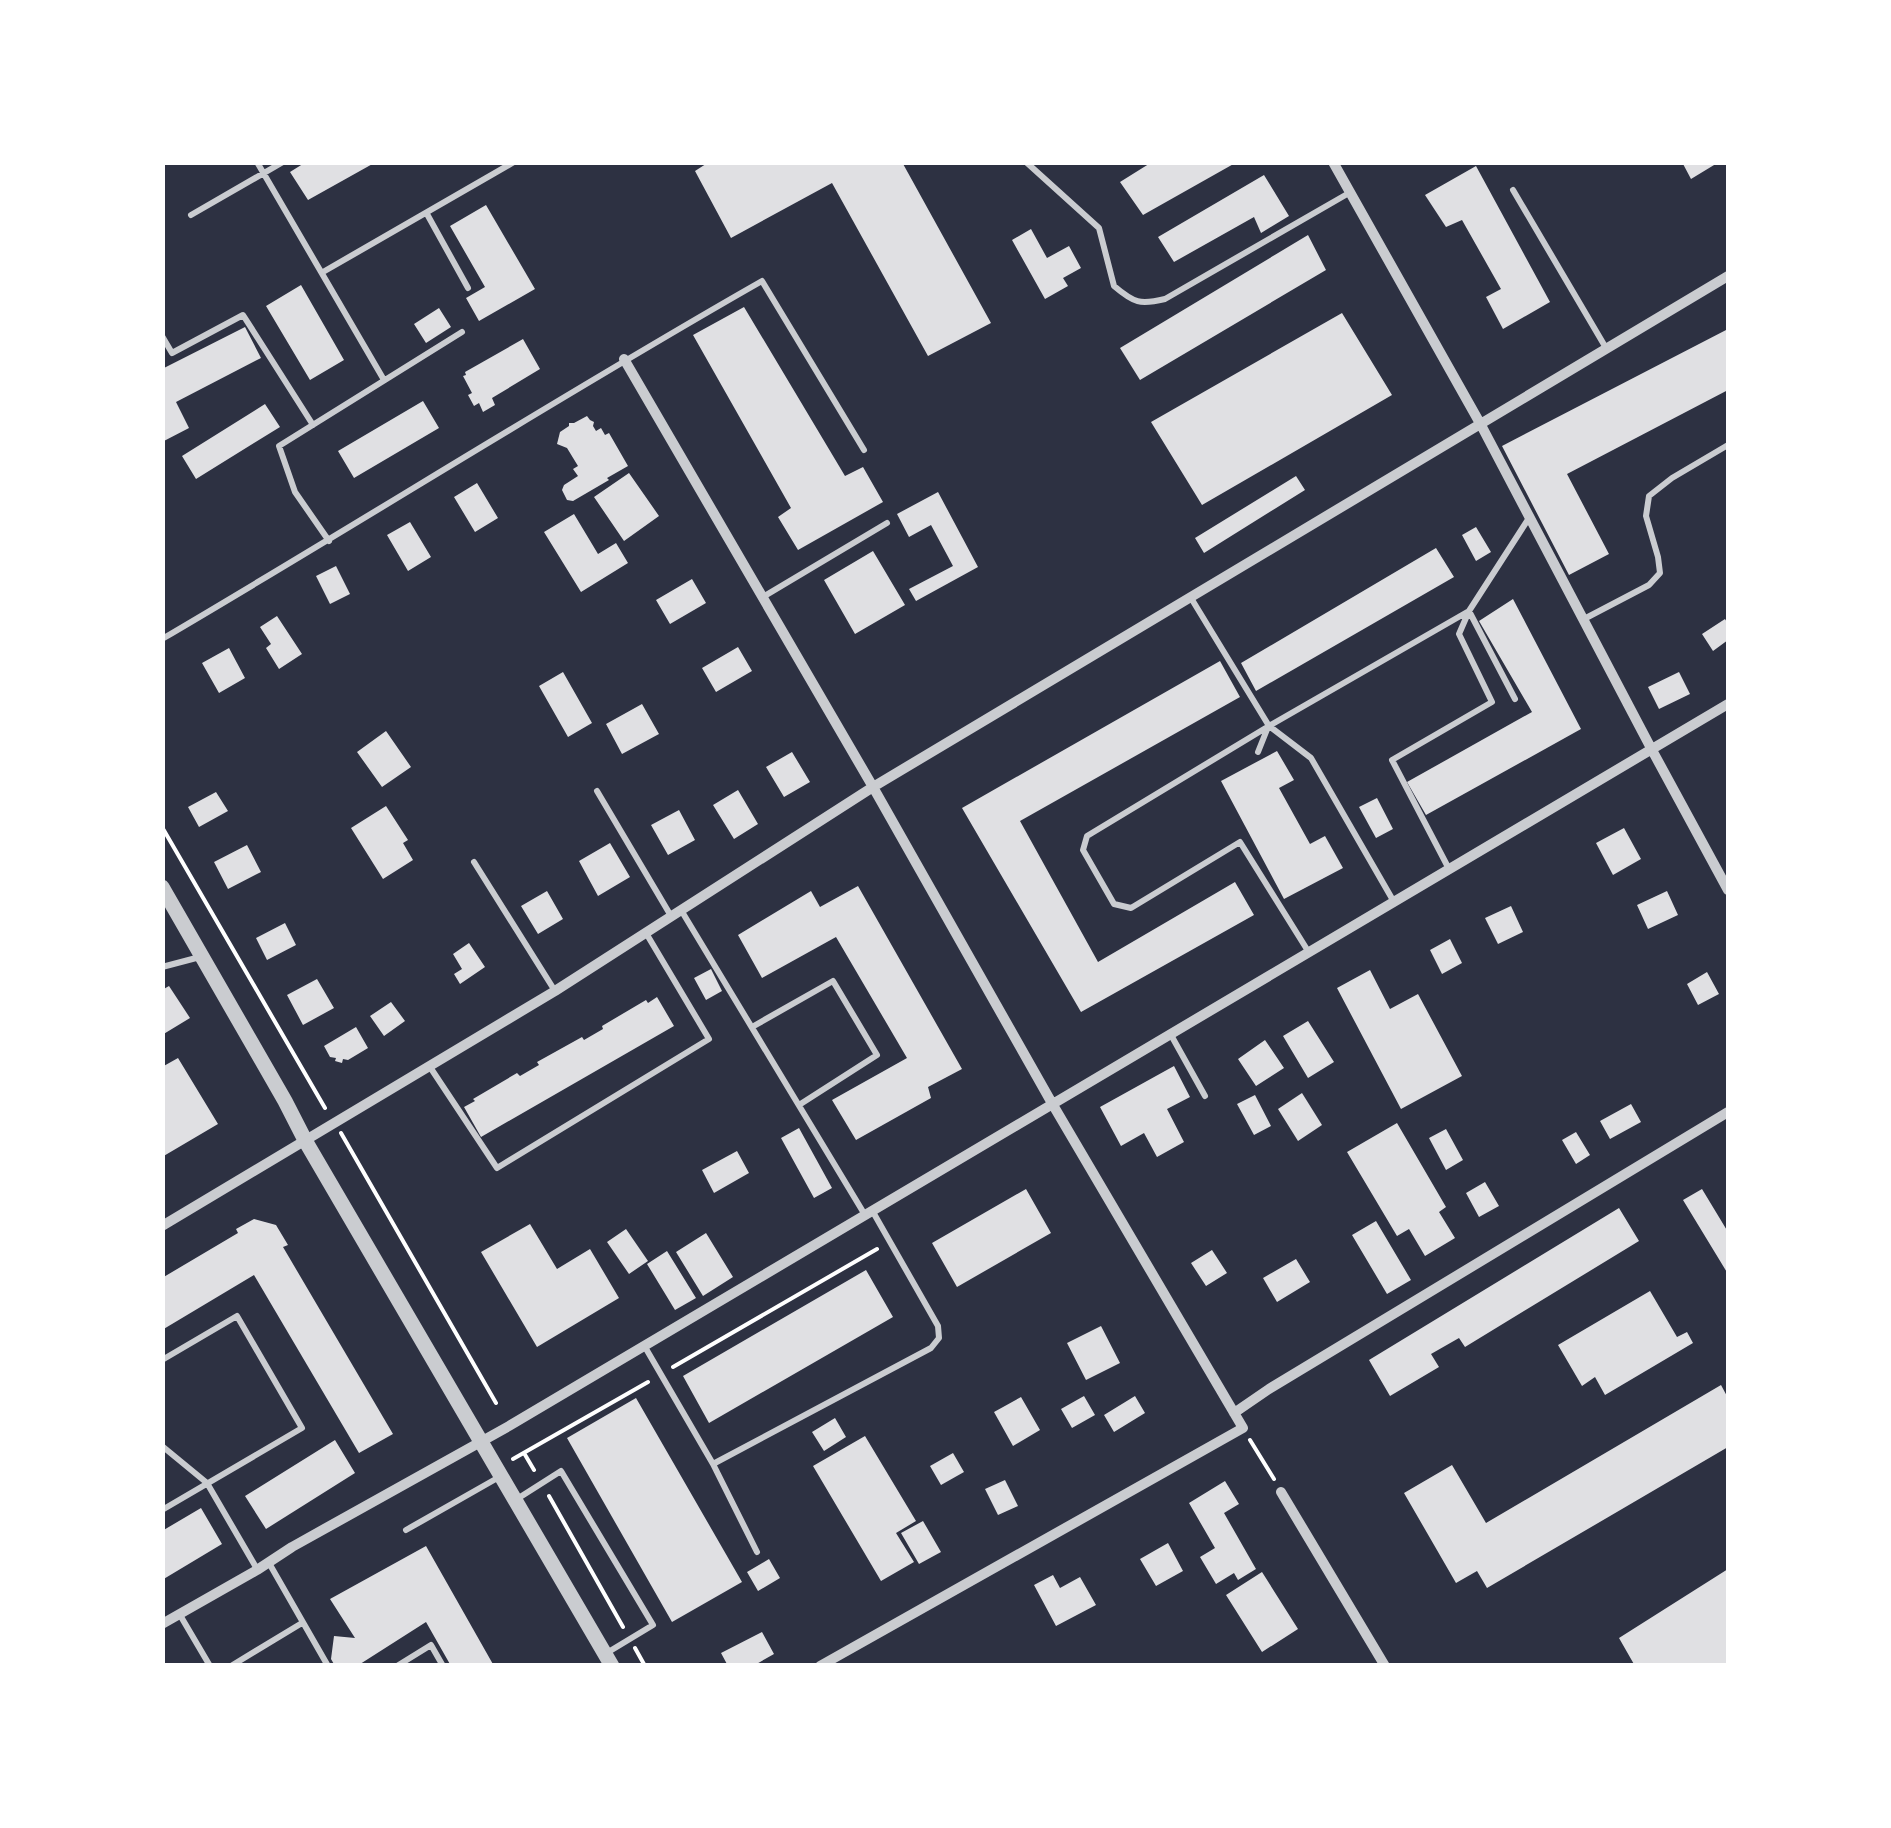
<svg xmlns="http://www.w3.org/2000/svg" width="1891" height="1828" font-family="'Alegreya Sans',sans-serif">
	<style>
		.building { fill: #e0e0e3 }
		.lines { fill: none; stroke-linecap: round; stroke-linejoin: round }
		.path { stroke: #fff; stroke-width: 4 }
		.service { stroke: #caccd0; stroke-width: 6 }
		.minor { stroke: #caccd0; stroke-width: 10 }
		.tertiary { stroke: #caccd0; stroke-width: 15 }
	</style>
	<rect width="100%" height="100%" fill="#2d3142"/>
	<!-- building -->
	<path class="building" d="M306,162H376L308,200L290,172Z
		M709,162H902L991,323L928,356L832,183L731,238L695,171Z
		M1152,162H1237L1143,215L1120,182Z
		M1682,162H1719L1691,179Z
		M1476,166L1550,302L1503,329L1486,297L1501,289L1462,220L1446,227L1425,195Z
		M1264,175L1289,216L1261,233L1254,217L1174,262L1158,237Z
		M486,205L535,289L479,321L466,298L485,287L450,226Z
		M1031,229L1047,258L1069,246L1081,268L1063,278L1068,286L1045,299L1012,240Z
		M1308,235L1326,270L1140,380L1120,348Z
		M301,285L344,360L310,380L266,306Z
		M744,307L845,476L863,467L883,502L798,550L778,517L791,508L693,335Z
		M439,308L451,327L426,343L414,324Z
		M1342,313L1392,395L1202,505L1151,422Z
		M245,327L261,358L176,402L189,428L162,442V369Z
		M1728,329V390L1567,474L1609,554L1569,575L1502,446Z
		M523,339L540,369L492,398L495,405L483,412L479,403L474,406L468,395L472,393L463,376L466,375L465,372Z
		M423,401L439,428L354,478L338,451Z
		M265,404L280,427L196,479L182,456Z
		M587,416L590,420L594,422L593,426L596,431L601,428L605,435L609,433L628,466L607,478L609,480L573,501L567,500L562,490L564,485L578,476L573,469L578,466L567,448L557,444L560,432L569,426V423H574Z
		M629,473L659,516L624,541L594,497Z
		M1296,476L1305,490L1204,553L1195,538Z
		M477,483L498,518L475,532L454,497Z
		M938,492L978,567L916,601L909,589L953,566L931,525L909,537L897,514Z
		M574,514L598,554L616,543L628,563L581,592L544,532Z
		M410,522L431,557L408,571L387,535Z
		M1476,527L1491,552L1476,561L1462,535Z
		M1436,548L1454,577L1256,691L1241,663Z
		M873,551L905,605L855,634L824,580Z
		M336,566L350,594L330,604L316,576Z
		M692,579L706,603L670,624L656,600Z
		M1513,599L1581,729L1426,815L1407,782L1532,712L1479,621Z
		M277,616L302,654L279,669L266,648L271,644L260,627Z
		M1725,619L1728,624V640L1713,651L1702,634Z
		M738,647L752,671L716,692L702,668Z
		M229,648L245,678L219,693L202,663Z
		M1220,661L1240,697L1020,821L1098,962L1235,882L1254,915L1081,1012L962,808Z
		M563,672L592,723L568,737L539,686Z
		M1679,672L1690,694L1659,709L1648,687Z
		M642,704L659,734L622,754L606,724Z
		M386,731L411,767L382,787L357,752Z
		M1277,751L1294,780L1279,788L1310,844L1325,836L1343,868L1284,899L1221,781Z
		M792,752L810,782L784,797L766,767Z
		M738,790L758,824L734,839L713,805Z
		M216,792L228,811L199,827L188,807Z
		M1377,798L1393,829L1376,838L1359,807Z
		M386,806L408,840L403,843L413,860L383,879L351,828Z
		M679,810L695,840L668,855L651,825Z
		M1624,828L1641,859L1613,875L1596,843Z
		M610,843L630,877L598,896L579,861Z
		M247,845L261,872L228,889L214,862Z
		M858,886L962,1069L928,1087L931,1098L856,1140L832,1100L907,1058L836,937L762,978L738,935L811,891L820,907Z
		M547,891L563,919L538,934L521,906Z
		M1667,891L1678,915L1648,929L1637,905Z
		M1511,906L1523,932L1498,944L1485,918Z
		M285,923L296,945L267,960L256,938Z
		M1450,939L1462,963L1442,974L1430,950Z
		M469,943L485,967L460,984L454,974L462,969L453,954Z
		M711,969L722,991L706,1000L694,978Z
		M1370,970L1390,1009L1418,994L1462,1076L1401,1109L1337,988Z
		M1707,972L1719,994L1698,1005L1687,984Z
		M317,979L334,1008L303,1025L287,995Z
		M169,986L190,1018L162,1035V990Z
		M657,997L674,1026L481,1137L464,1107L475,1101L473,1099L517,1073L520,1076L539,1065L537,1062L582,1037L584,1040L603,1029L602,1026L646,1000L648,1003Z
		M391,1002L405,1021L384,1036L370,1016Z
		M1308,1021L1334,1062L1308,1078L1283,1036Z
		M356,1027L368,1048L348,1060L343,1059L342,1063L335,1061L336,1058L330,1057L324,1046Z
		M1265,1040L1284,1068L1256,1086L1238,1059Z
		M178,1058L218,1124L162,1157V1067Z
		M1174,1066L1190,1097L1167,1109L1184,1142L1157,1157L1144,1133L1121,1146L1100,1107Z
		M1302,1093L1322,1125L1298,1141L1278,1109Z
		M1255,1095L1271,1126L1254,1135L1237,1104Z
		M1631,1104L1641,1122L1610,1139L1600,1121Z
		M1397,1123L1446,1207L1439,1212L1455,1238L1425,1256L1409,1229L1397,1236L1347,1152Z
		M799,1128L832,1188L814,1198L781,1138Z
		M1446,1129L1463,1160L1446,1170L1429,1138Z
		M1576,1132L1590,1155L1576,1164L1562,1140Z
		M737,1151L749,1173L714,1193L702,1170Z
		M1485,1182L1499,1206L1479,1217L1466,1193Z
		M1026,1189L1051,1233L957,1287L932,1243Z
		M1702,1189L1728,1232V1274L1683,1200Z
		M1619,1208L1639,1241L1465,1347L1459,1338L1431,1354L1439,1367L1390,1396L1369,1360Z
		M254,1219L276,1225L288,1245L283,1247L393,1434L359,1453L254,1275L162,1330V1278L238,1233L236,1229Z
		M1376,1221L1411,1280L1387,1294L1352,1235Z
		M530,1224L557,1269L590,1249L619,1298L537,1347L481,1252Z
		M626,1229L648,1261L629,1274L607,1242Z
		M706,1233L733,1277L703,1296L676,1252Z
		M1212,1250L1227,1273L1206,1286L1191,1263Z
		M667,1251L696,1298L675,1310L647,1264Z
		M1296,1259L1310,1282L1277,1302L1263,1278Z
		M866,1270L893,1317L709,1423L683,1376Z
		M1650,1291L1677,1337L1687,1332L1693,1343L1605,1395L1595,1377L1582,1386L1558,1345Z
		M1101,1326L1120,1363L1086,1380L1067,1343Z
		M1721,1385L1728,1398V1447L1487,1588L1477,1571L1456,1583L1404,1493L1452,1465L1486,1523Z
		M1084,1396L1095,1415L1072,1428L1061,1409Z
		M1135,1396L1145,1413L1114,1432L1104,1415Z
		M1021,1397L1040,1430L1013,1446L994,1412Z
		M636,1398L742,1582L672,1622L567,1438Z
		M835,1418L846,1437L824,1451L812,1432Z
		M865,1436L916,1521L896,1533L914,1562L881,1581L813,1466Z
		M335,1440L355,1473L266,1529L245,1496Z
		M953,1453L964,1472L941,1485L930,1466Z
		M1005,1480L1018,1506L998,1515L985,1489Z
		M1225,1481L1239,1504L1224,1513L1256,1569L1238,1580L1234,1573L1216,1584L1200,1557L1215,1548L1189,1503Z
		M201,1508L222,1544L162,1580V1531Z
		M923,1521L941,1552L919,1564L901,1533Z
		M1168,1543L1183,1571L1156,1586L1140,1559Z
		M426,1546L494,1666H451L426,1622L357,1666H335L331,1659L334,1636L355,1638L330,1599Z
		M769,1559L780,1578L758,1591L747,1572Z
		M1728,1569V1666H1635L1619,1638Z
		M1262,1572L1298,1629L1262,1652L1226,1595Z
		M1053,1575L1060,1588L1080,1577L1096,1605L1056,1626L1034,1585Z
		M762,1632L774,1654L753,1666H728L721,1653Z"/>
	<g class="lines">
		<!-- path -->
		<path class="path" d="M162,827L325,1108
			M341,1133L496,1403
			M673,1367L877,1249
			M1250,1440L1274,1479
			M524,1453L534,1470
			M513,1459L648,1382
			M549,1496L623,1627
			M635,1648L645,1666"/>
		<!-- service -->
		<path class="service" d="M257,162L384,380
			M1026,162L1099,228L1114,286C1134,303 1140,305 1165,299L1349,193
			M1513,190L1606,348
			M427,214L468,288
			M191,215L283,162
			M323,272L514,162
			M162,336L172,353L243,315L313,425
			M329,541L295,492L279,446L462,332
			M763,597L887,523
			M1191,598L1269,726L1311,758L1394,902
			M1584,619L1649,585L1660,573L1658,557L1646,516L1649,496L1672,478L1728,445
			M162,639C363,521 560,396 762,281L864,450
			M1258,752L1268,727
			M597,791L671,916
			M474,862L555,991
			M1449,869L1392,760L1492,702L1459,634L1469,611L1529,518
			M681,910L865,1215
			M1308,951L1240,842L1131,908L1114,904L1083,850L1087,836L1269,726L1469,611L1515,699
			M162,967L200,957
			M752,1027L833,981L877,1055L799,1105
			M1171,1035L1205,1096
			M430,1067L497,1168L709,1039L646,933
			M645,1347L713,1464L931,1348L939,1338L938,1326L873,1212
			M162,1360L237,1316L302,1428L162,1510
			M162,1446L207,1483L257,1569
			M713,1464L757,1552
			M517,1499L561,1471L653,1625L605,1654
			M406,1530L501,1476
			M269,1563L328,1666
			M180,1615L210,1666
			M231,1666L302,1623
			M397,1666L431,1645L443,1666"/>
		<!-- minor -->
		<path class="minor" d="M1333,162L1481,425L1652,750L1728,890
			M624,359L873,787L1053,1105L1243,1428L820,1666
			M162,1226L555,991L873,787L1728,276
			M1234,1413L1269,1389L1728,1112
			M1281,1492L1385,1666
			M162,1624L257,1570L292,1547L509,1426L1728,704"/>
		<!-- tertiary -->
		<path class="tertiary" d="M162,887L285,1101L306,1142L612,1666"/>
	</g>
	<!-- border -->
	<rect width="1891" height="1828" fill="none" stroke="#ffffff" stroke-width="330"/>
</svg>
